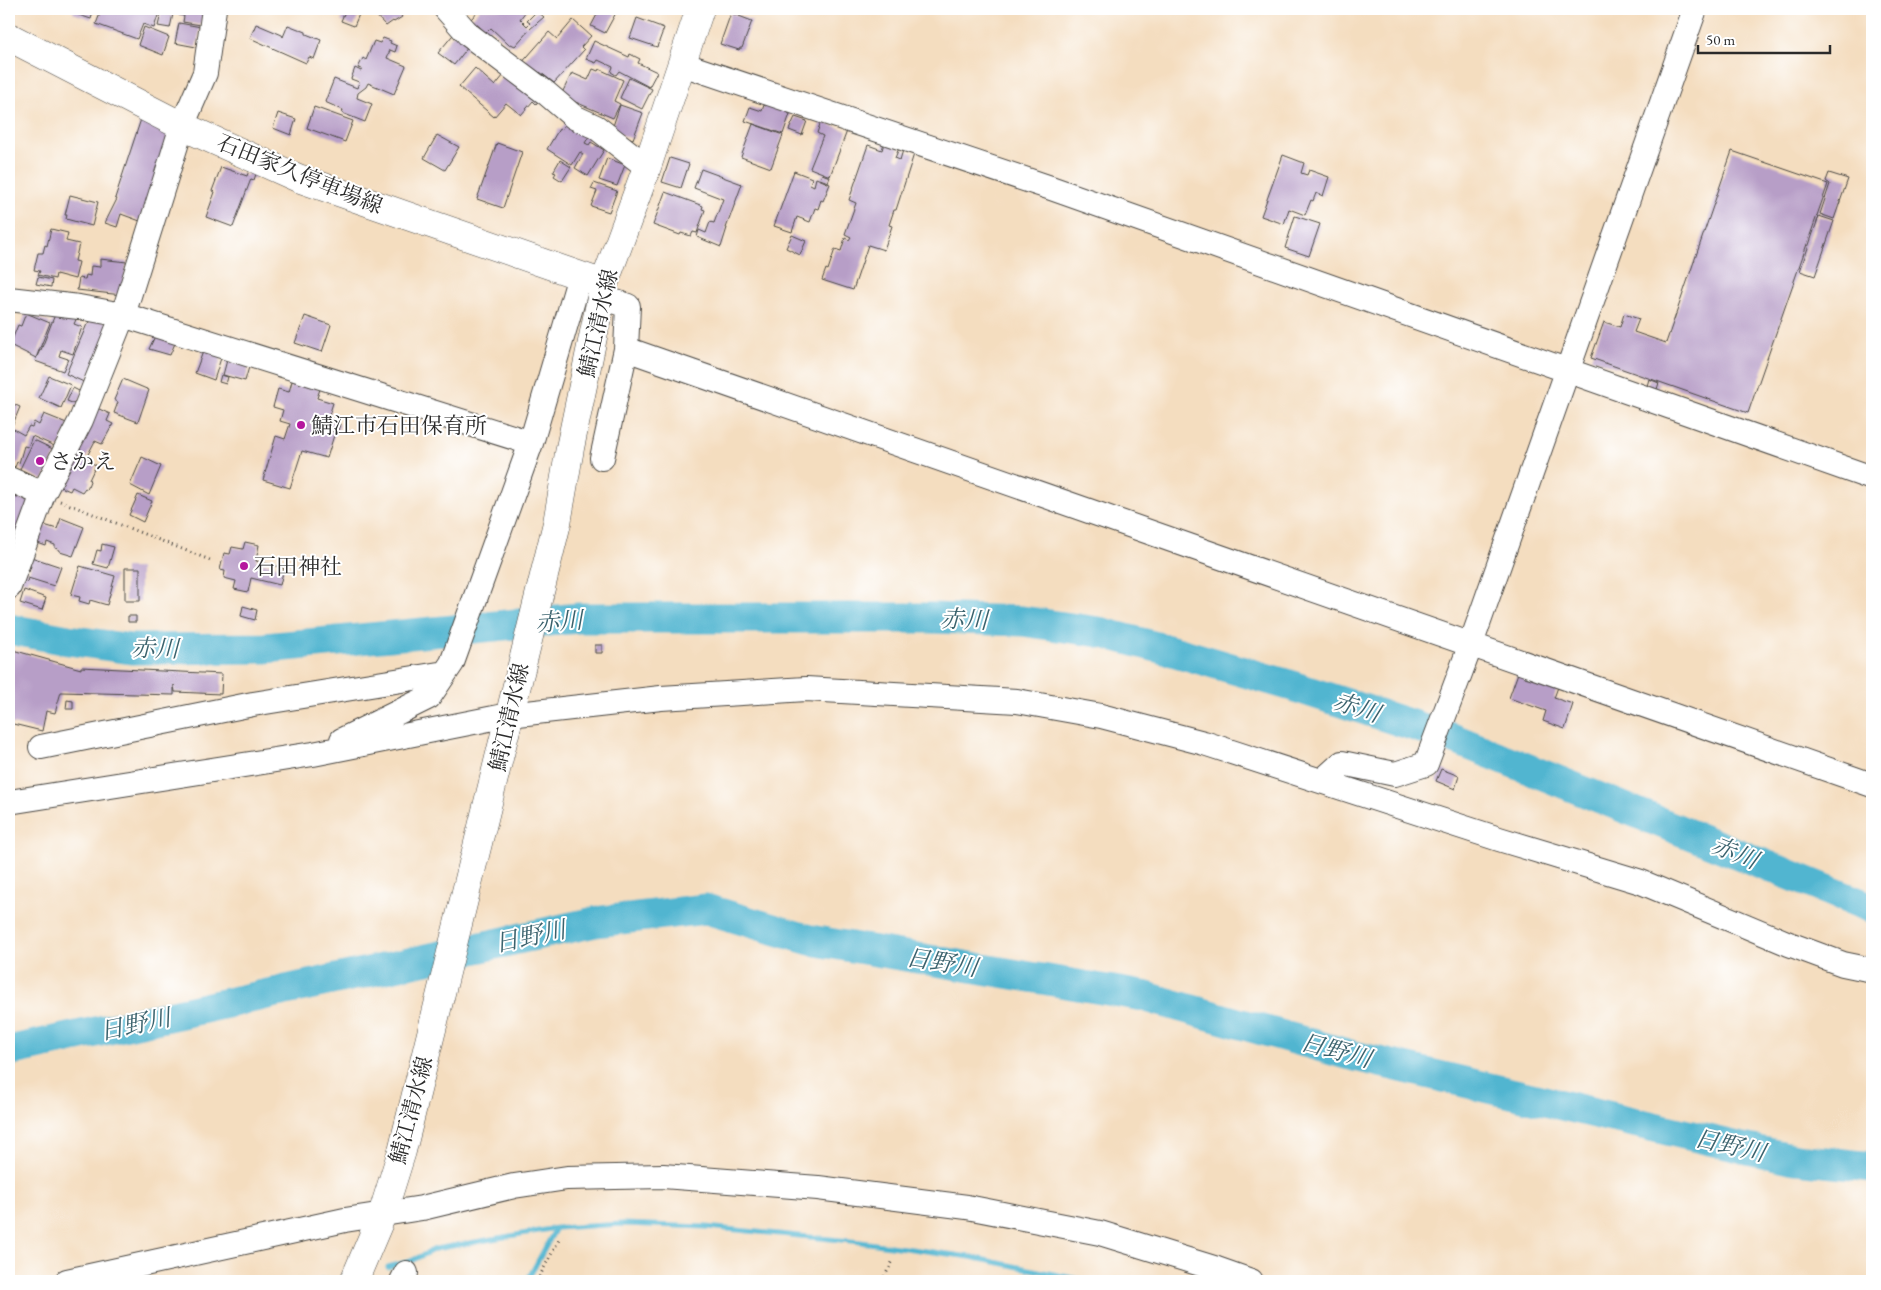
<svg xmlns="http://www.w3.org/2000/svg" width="1881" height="1290" font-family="'EB Garamond','Noto Serif JP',serif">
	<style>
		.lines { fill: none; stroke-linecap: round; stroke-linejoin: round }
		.stream { stroke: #51b5d0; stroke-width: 5 }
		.river { stroke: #51b5d0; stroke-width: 31 }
		.building { fill: #b79ec7 }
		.minor-casing { stroke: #494641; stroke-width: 26 }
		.major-casing { stroke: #494641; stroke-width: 29 }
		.path { stroke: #494641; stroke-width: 3; stroke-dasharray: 1 4; stroke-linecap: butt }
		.minor { stroke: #fff; stroke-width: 24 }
		.major { stroke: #fff; stroke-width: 28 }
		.poi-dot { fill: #b5179e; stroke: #fff; stroke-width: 2 }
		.labels { text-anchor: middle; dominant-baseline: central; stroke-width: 4; stroke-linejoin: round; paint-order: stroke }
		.street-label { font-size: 22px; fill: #2b2b2b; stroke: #fff }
		.poi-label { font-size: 22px; fill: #2b2b2b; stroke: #fff; text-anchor: start }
		.water-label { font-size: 24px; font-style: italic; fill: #3a626d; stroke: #fff }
	</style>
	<rect width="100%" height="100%" fill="#fff"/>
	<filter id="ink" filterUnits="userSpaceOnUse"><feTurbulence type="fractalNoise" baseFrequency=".02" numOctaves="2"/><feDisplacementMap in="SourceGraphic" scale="10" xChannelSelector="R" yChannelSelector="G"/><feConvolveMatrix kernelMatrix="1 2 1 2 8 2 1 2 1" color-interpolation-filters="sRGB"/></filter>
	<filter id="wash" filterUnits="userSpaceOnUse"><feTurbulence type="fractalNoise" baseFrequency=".0096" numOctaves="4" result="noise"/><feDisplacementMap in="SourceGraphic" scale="20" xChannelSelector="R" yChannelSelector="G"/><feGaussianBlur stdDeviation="1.12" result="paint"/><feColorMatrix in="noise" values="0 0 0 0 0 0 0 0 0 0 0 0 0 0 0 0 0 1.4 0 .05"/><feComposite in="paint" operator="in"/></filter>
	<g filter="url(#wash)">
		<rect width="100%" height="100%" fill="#f4ddbf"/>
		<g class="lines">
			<!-- stream -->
			<path class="stream" d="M388,1267L411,1261L435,1249L556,1228L623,1224L706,1227L861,1242L970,1257L1088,1281
				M320,1281L327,1280
				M527,1281L556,1228"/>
			<!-- river -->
			<path class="river" d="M9,629L68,640L131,649L265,648L579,618H931L1022,621L1099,632L1176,652L1289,685L1452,738L1867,906L1872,907
				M9,1051L595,922L706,909L810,940L1143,996L1350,1055L1743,1148L1796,1159L1872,1167"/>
		</g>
		<g id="blocks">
			<!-- building -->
			<path class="building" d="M74,9H94L91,19L73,13Z
				M96,9H160L154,28L143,24L137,39L96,24L101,11Z
				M162,9H174L170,28L158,26Z
				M180,9H204L201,25L183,22L184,16L179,15Z
				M346,9L360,12L354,26L341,21Z
				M370,9H406L400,14L402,17L394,22L393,21L386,26Z
				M480,9H524L526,11L520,19L527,26L530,23L527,21L537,11L544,17L530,29L515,46L511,44L509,45L491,28L486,33L471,19Z
				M600,9H618L605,33L591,26Z
				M731,13L752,21L742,48H740L739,50L720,44Z
				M637,18L664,28L657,47L630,38Z
				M573,20L591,36L581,47L584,50L554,83L540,72L535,77L520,65L549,32L557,39Z
				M179,23L201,27L196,47L175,43Z
				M256,24L282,35L283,37L288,25L306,32V34L321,40L314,59L309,57L306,63L250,38Z
				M144,27L169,37L163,55L138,45Z
				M457,30L472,42L454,65L438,53Z
				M383,38L391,41L390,43L397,46L395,52L390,50L387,58L406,66L394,94L368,83L366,87L358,93L357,98L372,104L365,122L342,113L343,110L325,102L334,79L357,88L359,82L351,79L355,68L361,71L362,69L358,68L363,58L366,60L374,41L380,43Z
				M594,41L629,57L630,54L640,59L638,63L657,72L649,87L619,71L616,75L611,72L613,67L598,60L596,63L586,59Z
				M475,68L495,86L508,70L542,97L536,104L533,101L521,115L506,103L494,117L459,87Z
				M593,69L598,71L599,69L623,80L614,101L620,104L613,118L566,98L567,95L562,93L572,73L588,80Z
				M629,78L652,89L642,109L620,98Z
				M768,102L789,110L788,113L790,114L783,134L745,121L750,107L762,111L764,105L766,106Z
				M620,105L643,113L633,139L614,132L613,126Z
				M314,107L353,121L345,142L307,128Z
				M278,113L296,119L291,135L273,128Z
				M142,116L174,127L140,221L121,214L117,227L105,223L117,199L115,198Z
				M795,117L807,121L802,135L789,130Z
				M568,119L591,133L585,143L589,145L591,142L604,150L588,176L575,168L583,154L580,152L572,165L547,149L559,129L561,130Z
				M821,121L847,131L830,176L810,168L823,136L817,133Z
				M753,124L783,135L771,168L741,157Z
				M437,135L459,147L445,170L424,158Z
				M497,143L522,152L503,208L477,199Z
				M884,143L899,148L895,158L900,160L903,150L914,154L896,210H894L889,225L892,226L884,250L868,245L853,290L822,280L826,269L828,270L835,249L841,251L845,238L849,240L851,237L845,234L856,203L849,200L868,145L882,150Z
				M1732,151L1828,184L1748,413L1591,358L1604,322L1620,327L1624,314L1639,319L1634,332L1666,343Z
				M1283,155L1304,163L1301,173L1307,175L1309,170L1329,177L1323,196L1316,193L1313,201L1311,200L1305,215L1289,209L1284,224L1261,216Z
				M607,158L625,165L617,186L599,180Z
				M670,158L689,164L681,188L662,182Z
				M560,160L571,167L562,181L554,176L556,173L553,172Z
				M251,165L258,168L254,180L251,179L233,227L206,217L215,192L212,191L221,167L247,176Z
				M701,169L742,184L726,228H727L721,247L697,237L699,230L706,233L710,222L714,223L723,199L694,188Z
				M794,171L812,178L810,184L814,186L816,178L830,184L823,201L821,200L818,209L815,208L810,222L797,217L792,232L774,226Z
				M1829,173L1848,179L1834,219L1820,214L1830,184L1826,181Z
				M822,174L830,177L828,182L820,179Z
				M594,183L617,191L609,212L591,206L597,191L591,189Z
				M665,192L703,206L702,209L705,210L697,233L693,232L691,236L681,233L680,235L653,225Z
				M70,195L98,202L92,226L66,219L67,215H65Z
				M1295,216L1320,224L1309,256L1285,248Z
				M1819,216L1834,221L1815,276L1800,271Z
				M51,229L68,233L66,241L79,244L75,261L79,262L75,279L56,274L55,279L38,275L40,271L34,270L38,253H43L45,245L47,246Z
				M792,235L806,241L800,255L786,248Z
				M100,259L127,262L122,295L77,290L79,278L85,279L86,275L90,276L91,266L100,267Z
				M38,277L52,280L51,287L36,284Z
				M56,312L78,315L74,324L82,327L73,354L61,350L59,356L68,359L63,371L35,361L40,350H41Z
				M26,313L50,323L36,358L10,345L18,325L21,326Z
				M93,315L111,325L86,383L66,374L87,324H89Z
				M305,316L331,325L322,352L295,343Z
				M156,334L176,341L170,355L149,349Z
				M204,349L222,355L214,380L195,373Z
				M227,360L249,367L245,381L223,375Z
				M221,375L228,377L226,384L219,382Z
				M49,376L71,385L61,408L39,398Z
				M123,379L149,390L138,422L114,413L118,402L114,400Z
				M1649,379L1659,383L1657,389L1647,386Z
				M292,381L320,389L317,398L333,403L326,425L311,421L310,424L335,432L327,458L302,451L290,488L263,480L276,436L285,439L290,424L280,421L283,410L273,407L278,389L289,392Z
				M73,388L83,393L77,405L67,401Z
				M9,402L20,407L13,424L11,423L10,427L24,435L29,426L32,427L34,422L39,425L44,414L69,424L59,448L32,436L28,447L24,446L19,463L17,462L15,467L9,464Z
				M97,408L110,414L107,421L113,424L102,444L95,441L85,460L96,465L89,480L90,481L87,489L85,488L82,492L72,487L70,491L58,486Z
				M330,421L340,424L338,430L328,427Z
				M34,440L57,451L43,480L20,469Z
				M142,457L161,466L149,495L130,485Z
				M138,495L152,501L143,522L129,515Z
				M9,496L11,497L10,500L13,502L15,496L31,502L16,540L9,538Z
				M61,518L84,527L73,556L60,552V550L55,548V545L47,542L46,546L35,542L41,524L57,529Z
				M245,542L259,545L256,561L284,568L280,585L251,578L248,592L234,589L236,581L224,578L225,571L220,570L224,553L230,554L232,547L243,549Z
				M102,544L114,547L108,568L93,564L97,550L101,551Z
				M28,556L61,567L54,586L28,578L27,582L21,580L24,570L29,572L31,566L26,564Z
				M80,566L115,576L107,605L90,600L89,604L79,601L80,597L71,595Z
				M125,568H140V601H125Z
				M24,590L46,598L42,610L20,603Z
				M243,606L257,610L255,620L241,616Z
				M128,616H136V622H128Z
				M595,645H602V653H595Z
				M9,649L81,669V667L222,674L221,694L175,692L174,685V695L61,692L55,713L46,711L42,731L9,723Z
				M1518,673L1558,687L1554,698L1573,704L1565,729L1543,721L1546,711L1509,698Z
				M67,700L73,701V709H66Z
				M1441,769L1459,776L1455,789L1436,781Z"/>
		</g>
	</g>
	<g filter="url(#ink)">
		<use href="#blocks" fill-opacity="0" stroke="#494641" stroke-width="1"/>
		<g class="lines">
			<!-- minor casing -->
			<g class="minor-casing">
				<path id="minor" d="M446,9L469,35L546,93L574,117L596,127L647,167
					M682,64L1051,188L1872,478
					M601,297L628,306L626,349L602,458
					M9,299L79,307L123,315L531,443
					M626,349L1872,785
					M9,479L43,494
					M9,587L43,494L81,420L123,315L182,126L205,73L214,9
					M342,740L429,697L452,663L531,443L580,276
					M41,747L253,704L445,673
					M1322,781L1342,763L1395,774L1426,764L1471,644L1695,9
					M9,802L313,754L509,715L661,698L806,689L1017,701L1101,716L1204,743L1499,839L1641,882L1789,944L1843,964L1872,970
					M67,1281L345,1220L422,1208L514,1186L567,1178L663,1176L818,1188L967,1207L1100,1233L1217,1269L1251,1281
					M402,1281L406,1273"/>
			</g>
			<!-- major casing -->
			<g class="major-casing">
				<path id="major" d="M9,37L182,126L298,178L604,284
					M354,1281L382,1215L402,1151L557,523L570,448L604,284L647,167L700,9"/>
			</g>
			<!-- path -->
			<path class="path" d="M60,501L210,560
				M537,1281L559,1240
				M882,1281L894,1259"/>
			<!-- minor -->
			<use href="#minor" class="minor"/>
			<!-- major -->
			<use href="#major" class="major"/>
		</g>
	</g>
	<!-- markers -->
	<g class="poi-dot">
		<circle cx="301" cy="425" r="5"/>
		<circle cx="40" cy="461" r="5"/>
		<circle cx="244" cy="566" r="5"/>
	</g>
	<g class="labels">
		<!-- street labels -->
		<g class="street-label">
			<text transform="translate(300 174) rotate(22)">石田家久停車場線</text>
			<text transform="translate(598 323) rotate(-77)">鯖江清水線</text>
			<text transform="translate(509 717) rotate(-77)">鯖江清水線</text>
			<text transform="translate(411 1110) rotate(-75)">鯖江清水線</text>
		</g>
		<!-- poi labels -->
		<g class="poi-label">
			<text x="311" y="425">鯖江市石田保育所</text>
			<text x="50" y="461">さかえ</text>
			<text x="254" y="566">石田神社</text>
		</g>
		<!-- water labels -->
		<g class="water-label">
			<text transform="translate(964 619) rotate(2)">赤川</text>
			<text transform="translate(559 621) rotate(-4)">赤川</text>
			<text transform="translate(155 648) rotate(1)">赤川</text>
			<text transform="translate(1357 707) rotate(18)">赤川</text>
			<text transform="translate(1735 852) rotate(22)">赤川</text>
			<text transform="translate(530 936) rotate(-12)">日野川</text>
			<text transform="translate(942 962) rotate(9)">日野川</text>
			<text transform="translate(135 1024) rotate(-12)">日野川</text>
			<text transform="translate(1336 1050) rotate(15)">日野川</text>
			<text transform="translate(1730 1145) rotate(13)">日野川</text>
		</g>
	</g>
	<!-- margin -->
	<rect width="1881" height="1290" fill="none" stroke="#fff" stroke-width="30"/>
	<!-- scale -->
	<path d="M1698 45v8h132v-8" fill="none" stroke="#2b2b2b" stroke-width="2.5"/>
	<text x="1706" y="45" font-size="15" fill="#2b2b2b" stroke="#ffffff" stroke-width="4" paint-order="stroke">50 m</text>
</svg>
